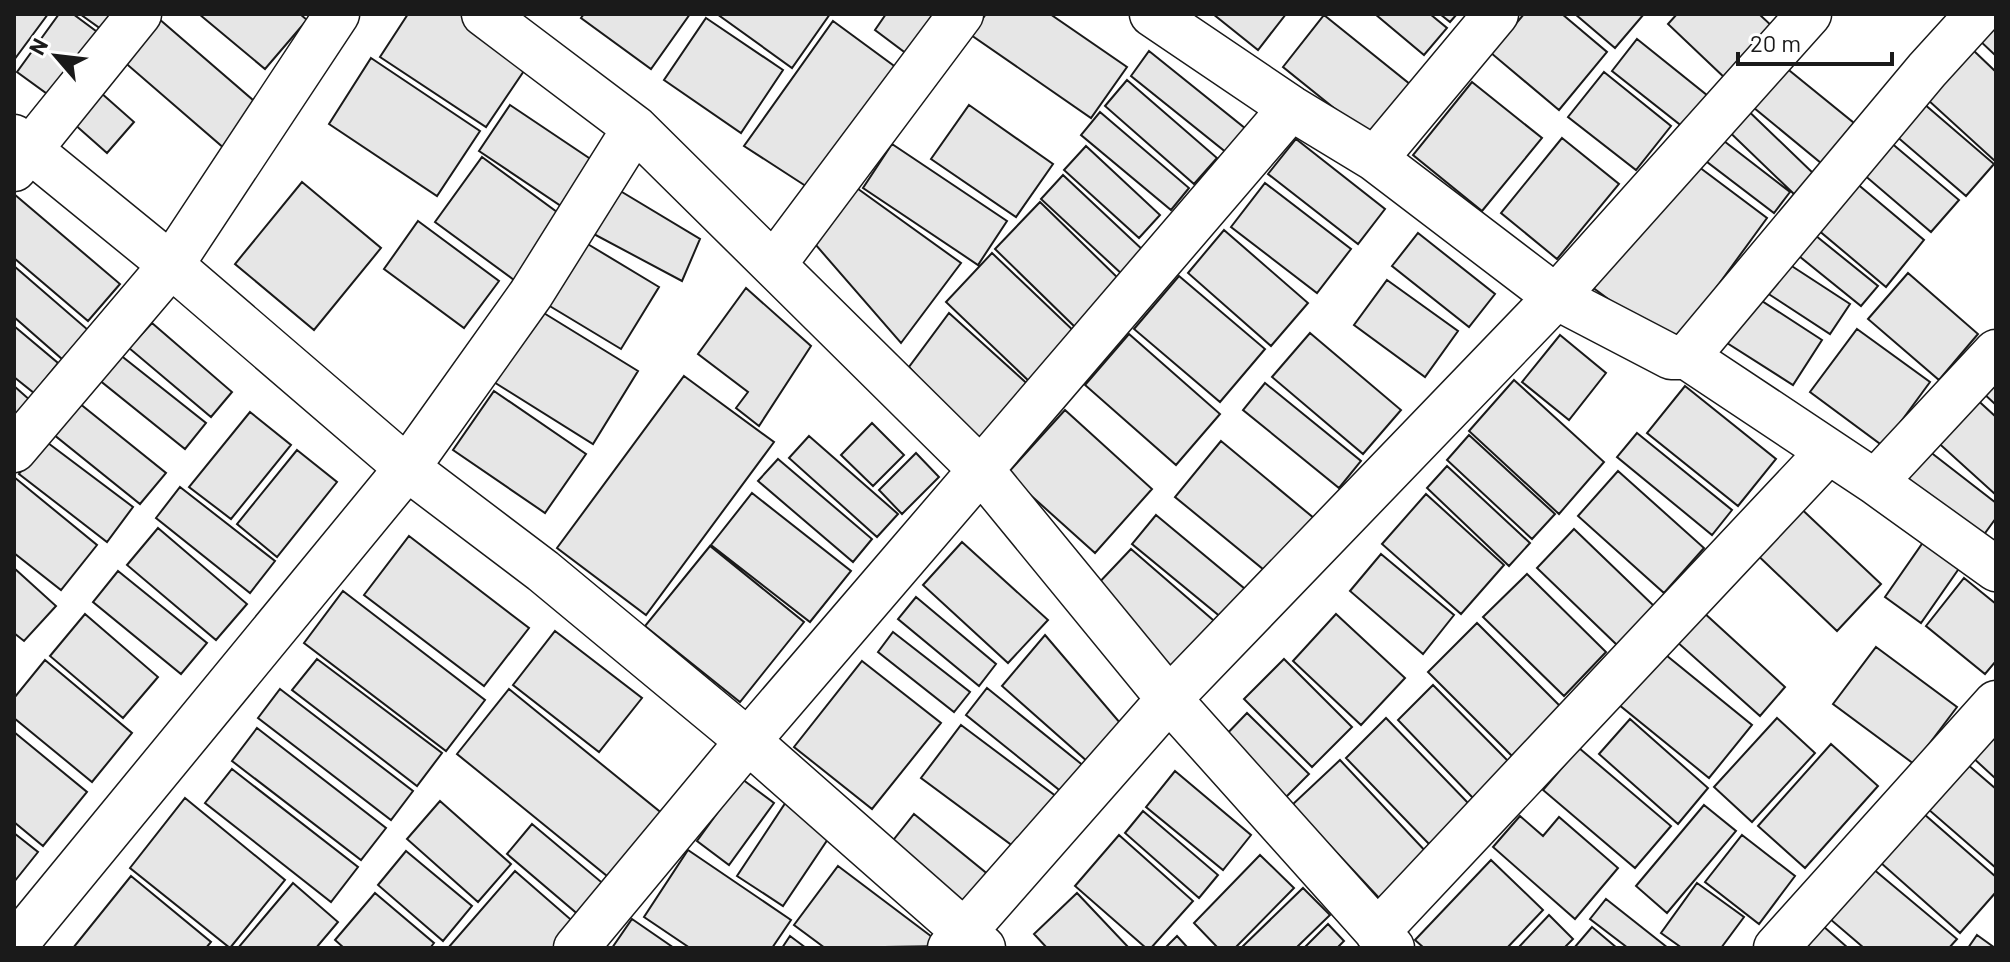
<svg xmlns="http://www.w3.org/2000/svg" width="2010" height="962" font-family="Barlow,sans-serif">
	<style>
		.building { fill: #e6e6e6; stroke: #1a1a1a; stroke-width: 2 }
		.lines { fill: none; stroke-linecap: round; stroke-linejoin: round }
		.street-casing { stroke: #1a1a1a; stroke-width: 47 }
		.street { stroke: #fff; stroke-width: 44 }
	</style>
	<rect width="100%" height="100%" fill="#fff"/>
	<!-- building -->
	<path class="building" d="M14,14H48L14,60Z
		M59,14H73L104,37L57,101L17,72Z
		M80,14H123L108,34Z
		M199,14H300L307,20L265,69Z
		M408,14H464L532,59L486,127L380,57Z
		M584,14H690L651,69L581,18Z
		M717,14H830L792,68Z
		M886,14H948L915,60L875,30Z
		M986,14H1050L1127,67L1091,118L971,35Z
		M1213,14H1286L1258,50Z
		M1375,14H1430L1447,28L1424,55Z
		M1440,14H1457L1450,22Z
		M1524,14H1562L1607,52L1559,110L1491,53Z
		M1575,14H1644L1615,48Z
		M1677,14H1759L1774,28L1727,80L1668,24Z
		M1324,15L1411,85L1370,137L1283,67Z
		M158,18L261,107L225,149L122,60Z
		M706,18L783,70L741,133L664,80Z
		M1996,19V56L1978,39Z
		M833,21L901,71L815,192L744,146Z
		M1637,39L1708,96L1683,127L1612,71Z
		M1973,50L1996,72V162L1928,100Z
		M1149,51L1246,129L1227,153L1131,76Z
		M371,58L480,131L437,196L329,124Z
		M1774,58L1854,123L1821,163L1742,98Z
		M1604,72L1671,126L1636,170L1568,117Z
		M1127,80L1217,158L1194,184L1105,106Z
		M1472,82L1542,138L1482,211L1413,155Z
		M100,92L134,122L107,153L73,123Z
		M1916,97L1994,164L1966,196L1888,129Z
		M1737,100L1815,175L1795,195L1717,120Z
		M510,105L592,160L561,206L479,151Z
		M969,105L1053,164L1016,217L931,159Z
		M1100,112L1189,188L1171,210L1081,135Z
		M1711,131L1790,192L1774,213L1694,152Z
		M1883,136L1959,200L1931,232L1856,168Z
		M1562,138L1619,184L1557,259L1501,213Z
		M1296,139L1385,209L1358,244L1268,174Z
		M892,144L1007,221L978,265L863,188Z
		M1086,146L1160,215L1139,238L1064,170Z
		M1683,155L1767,218L1673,347L1588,284Z
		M482,157L561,215L514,280L435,222Z
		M1063,175L1145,252L1124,276L1041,199Z
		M302,182L381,248L314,330L235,264Z
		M1855,182L1924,240L1886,287L1817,229Z
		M1265,183L1351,249L1317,293L1231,227Z
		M612,186L700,239L682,281L590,232Z
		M854,186L961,263L901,343L815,244Z
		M14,194L120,284L88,321L14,258Z
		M1040,202L1121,281L1076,328L995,249Z
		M418,221L499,281L464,328L384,269Z
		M1805,227L1878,286L1861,306L1789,248Z
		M1224,230L1308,303L1271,346L1188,273Z
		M1418,233L1495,294L1469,327L1392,266Z
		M586,243L659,287L621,349L548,305Z
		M992,253L1078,335L1032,384L946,302Z
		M1784,261L1850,304L1830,334L1764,291Z
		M14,266L88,330L62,359L14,317Z
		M1908,273L1978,334L1939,380L1868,319Z
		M1179,276L1265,349L1220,402L1134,329Z
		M1387,280L1458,331L1425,377L1354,325Z
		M746,288L811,346L759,426L736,408L748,392L698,354Z
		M1745,290L1822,340L1793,385L1716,336Z
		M534,307L638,371L593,444L489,379Z
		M949,313L1032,388L979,446L909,367Z
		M152,323L232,392L211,417L129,348Z
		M14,326L58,363L34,393L14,377Z
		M1857,329L1930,382L1883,446L1810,392Z
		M1310,333L1401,410L1363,454L1272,377Z
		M1129,334L1220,414L1176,465L1085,385Z
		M1560,335L1606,373L1569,420L1522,382Z
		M119,354L206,423L185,449L98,379Z
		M684,376L774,442L646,615L557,548Z
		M1996,377V405L1982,392Z
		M1514,380L1604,462L1559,514L1469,431Z
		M1265,383L1361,461L1339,488L1243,410Z
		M14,386L31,401L14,422Z
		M1685,386L1776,459L1738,506L1647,433Z
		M494,391L586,454L545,513L453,450Z
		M1972,395L1996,417V495L1933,438Z
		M79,403L166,473L140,504L53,434Z
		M1065,410L1152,489L1095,553L1007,474Z
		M250,412L291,445L231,519L189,487Z
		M872,423L904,455L873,486L841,455Z
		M1637,433L1732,510L1712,535L1617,457Z
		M1469,435L1555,514L1532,539L1447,460Z
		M809,436L898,514L877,537L789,458Z
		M44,440L133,507L107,542L19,474Z
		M1221,441L1315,519L1269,574L1175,497Z
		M297,450L337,482L277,557L237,524Z
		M1929,451L1996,503V518L1980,540L1905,484Z
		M916,453L939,477L902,514L879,490Z
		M778,459L872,539L853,562L758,481Z
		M1447,466L1530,543L1509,566L1427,488Z
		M1618,471L1704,548L1664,593L1578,516Z
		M14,477L97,545L61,590L14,553Z
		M180,487L275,561L250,593L156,518Z
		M752,493L851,571L810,622L711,545Z
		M1426,494L1504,565L1461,614L1382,544Z
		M1793,501L1881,584L1837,631L1749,547Z
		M1156,515L1245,589L1222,618L1132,544Z
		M158,528L247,604L216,640L127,565Z
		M1574,529L1654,606L1617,645L1537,568Z
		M409,536L529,628L484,686L364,595Z
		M1924,541L1960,567L1921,623L1885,597Z
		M962,542L1048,620L1008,663L923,585Z
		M710,546L804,622L740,702L645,626Z
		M1131,549L1220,626L1164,673L1093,589Z
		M1381,554L1454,615L1423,654L1350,591Z
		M14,568L56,606L24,641L14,633Z
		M118,571L207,643L181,674L93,602Z
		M1527,574L1606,652L1564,696L1483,617Z
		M1964,578L1996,604V661L1985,674L1926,626Z
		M343,591L485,700L446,751L304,643Z
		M916,597L996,664L979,686L898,619Z
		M1702,611L1785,687L1760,716L1676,641Z
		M85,614L158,677L123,718L50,656Z
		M1336,614L1405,678L1361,725L1293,661Z
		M1477,623L1561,707L1512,756L1428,672Z
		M555,631L642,698L599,752L513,685Z
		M893,632L970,692L954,712L878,652Z
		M1045,635L1121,724L1088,762L1002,686Z
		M1876,647L1957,707L1914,764L1833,704Z
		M1661,651L1752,725L1709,778L1618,704Z
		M317,659L442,753L417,786L292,690Z
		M1284,659L1352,727L1312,767L1244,699Z
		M45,660L132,733L92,782L14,718V698Z
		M862,661L941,723L872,809L794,747Z
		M1433,685L1509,762L1473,798L1398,720Z
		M987,688L1085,767L1063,793L966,715Z
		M280,689L413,791L391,820L258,718Z
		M509,689L664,815L612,880L457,754Z
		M1247,713L1309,774L1282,801L1220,741Z
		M1386,718L1470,805L1430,845L1346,758Z
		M1777,718L1815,753L1752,822L1714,787Z
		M1630,719L1708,788L1678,824L1599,754Z
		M961,725L1057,797L1017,849L921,778Z
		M1996,726V779L1970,755Z
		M257,728L386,828L361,860L232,761Z
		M14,732L87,792L43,846L14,822Z
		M1831,744L1878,786L1805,868L1758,826Z
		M1579,748L1671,826L1635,868L1543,790Z
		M1340,760L1429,855L1381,900L1292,805Z
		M1967,764L1996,789V868L1928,809Z
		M232,769L358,867L331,902L205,803Z
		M1175,771L1251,835L1223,870L1146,807Z
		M742,779L774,803L729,865L697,841Z
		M185,798L285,880L230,948L130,868Z
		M440,801L511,864L478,902L407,839Z
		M786,802L832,833L783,906L737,876Z
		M1704,805L1736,831L1667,913L1636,886Z
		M1143,811L1218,875L1199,898L1125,833Z
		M914,814L990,876L964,909L887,848Z
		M1924,814L1996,877V892L1960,933L1881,863Z
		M1520,816L1543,836L1559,817L1618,868L1575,919L1493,847Z
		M532,824L606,886L580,916L507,854Z
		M14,833L38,852L14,882Z
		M1119,835L1193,901L1151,948H1146L1075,886Z
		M1742,835L1795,876L1759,924L1705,882Z
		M688,850L791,920L772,948H690L644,917Z
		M406,851L472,906L443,941L378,885Z
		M1260,855L1294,888L1235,948H1218L1194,923Z
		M1491,860L1543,910L1507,948H1424L1415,940Z
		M838,866L944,946L825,948L794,925Z
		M1872,868L1957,939L1949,948H1864L1830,919Z
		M515,871L577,925L557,948H448Z
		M131,876L211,942L206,948H73Z
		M293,883L338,922L316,948H238Z
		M1697,883L1744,917L1721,948H1682L1661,933Z
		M1303,888L1330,915L1296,948H1241Z
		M375,893L434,943L430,948H344L335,940Z
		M1077,893L1129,948H1047L1034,934Z
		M1606,899L1668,948H1628L1590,919Z
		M1549,915L1573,939L1564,948H1518Z
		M632,919L674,948H612Z
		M1328,924L1344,941L1337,948H1304Z
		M1823,926L1848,948H1804Z
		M1592,927L1617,948H1574Z
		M1977,935L1995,948H1968Z
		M790,936L806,948H782Z
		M1177,936L1188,948H1165Z"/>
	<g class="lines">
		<!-- street casing -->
		<g class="street-casing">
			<path id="street" d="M484,14L635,128L982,471L1169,699L1392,948
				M1152,14L1291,108L1375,159L1556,297L1671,357H1687L1927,70L1978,14
				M14,137L171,265L407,468L543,571L748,741L983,948
				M1375,159L1496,14
				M14,169L139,14
				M774,264L961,14
				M1687,357L1875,482L1996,569
				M14,450L171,265L337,14
				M1875,482L1996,352
				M1377,932L1828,452
				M14,946L407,468L531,294L635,128
				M576,948L748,741L1291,108
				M950,948L1169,699L1556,297L1809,14
				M1776,948L1996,703"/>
		</g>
		<!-- street -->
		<use href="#street" class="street"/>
	</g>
	<!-- border -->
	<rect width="2010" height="962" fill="none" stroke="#1a1a1a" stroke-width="32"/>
	<!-- north arrow -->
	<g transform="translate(56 56) rotate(298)" stroke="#ffffff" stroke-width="6" paint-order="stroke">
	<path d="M0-6L14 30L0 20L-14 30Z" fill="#1a1a1a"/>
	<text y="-12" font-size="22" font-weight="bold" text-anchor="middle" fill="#1a1a1a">N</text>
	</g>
	<!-- scale -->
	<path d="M1738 52v12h154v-12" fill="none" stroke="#1a1a1a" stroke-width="4"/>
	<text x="1750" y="52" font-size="24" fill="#1a1a1a" stroke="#ffffff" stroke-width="6" paint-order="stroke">20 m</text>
</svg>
